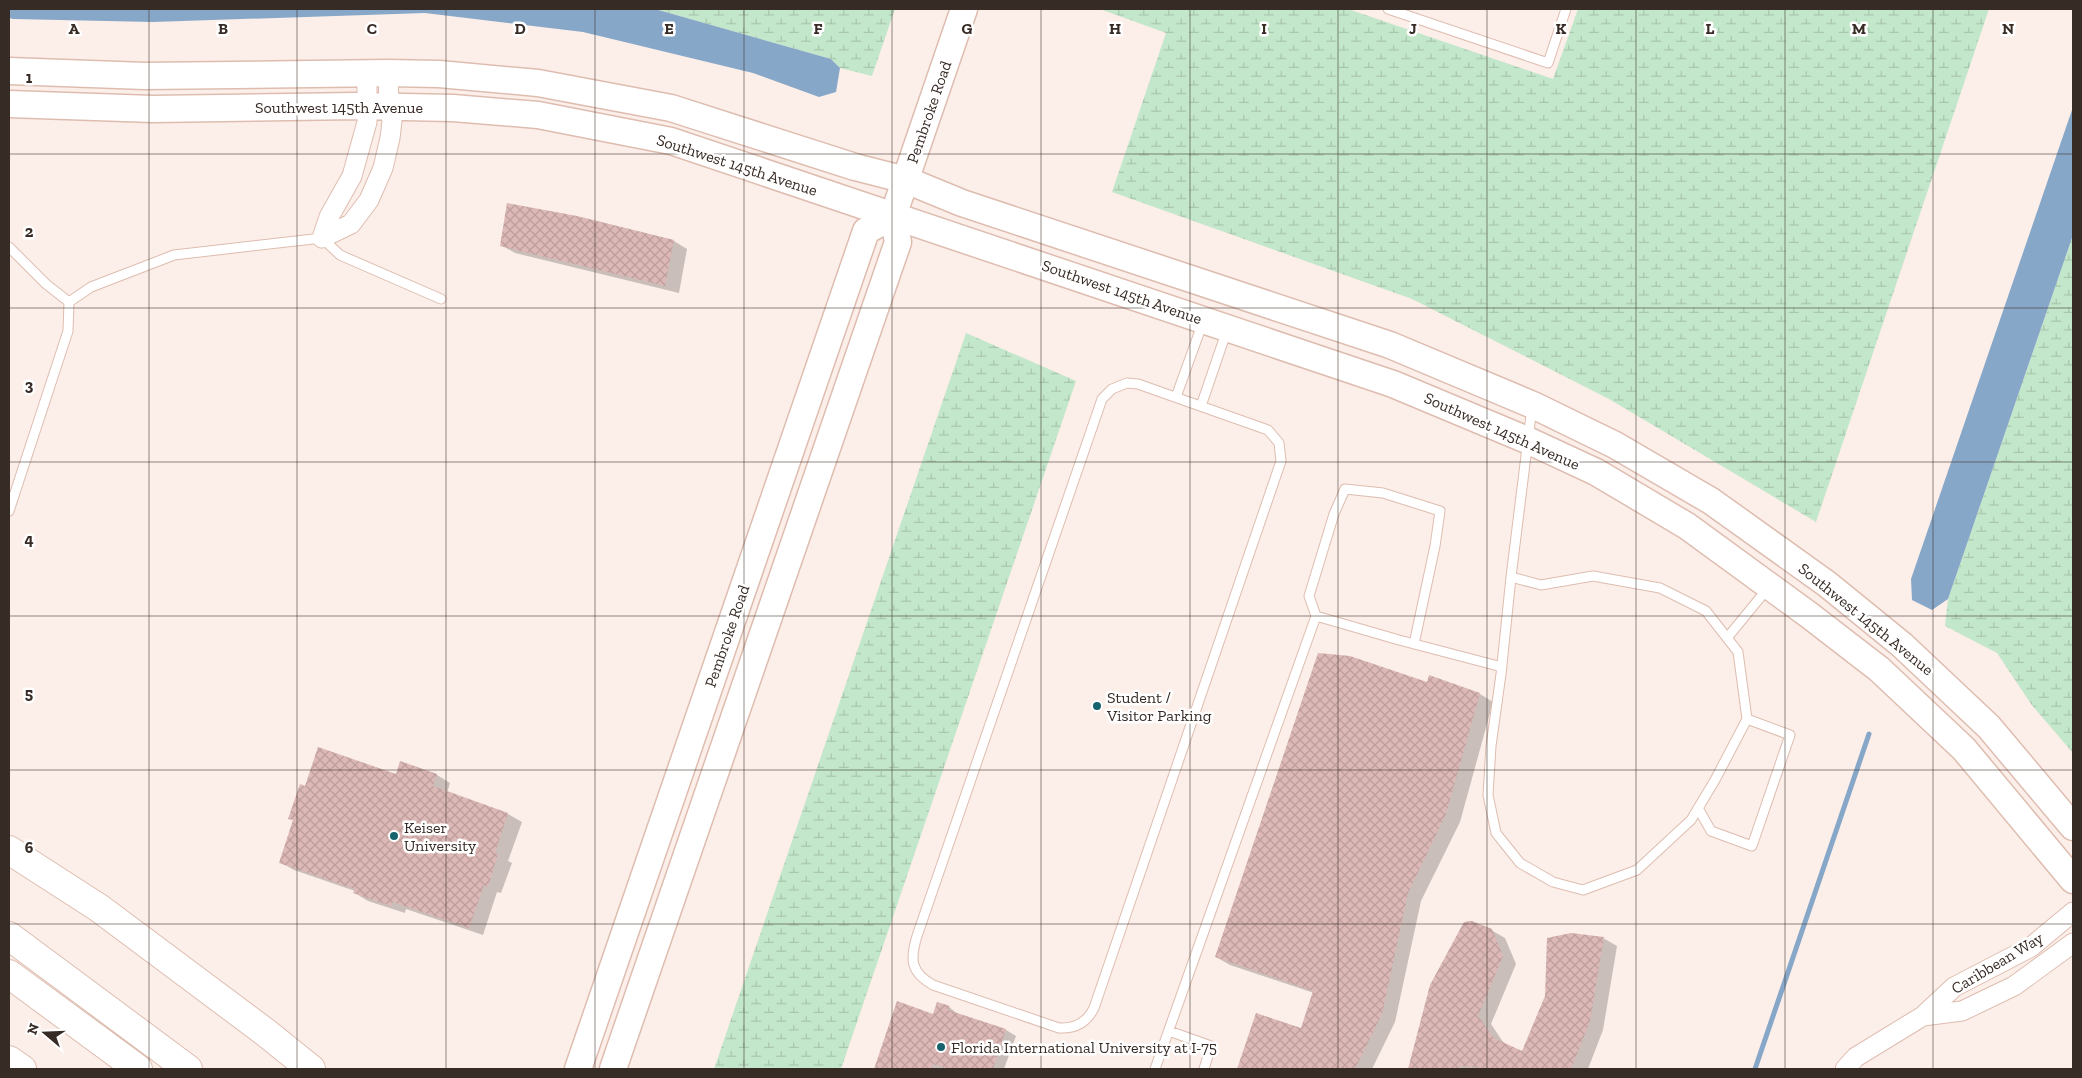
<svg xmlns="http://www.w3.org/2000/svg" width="2082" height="1078" font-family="'Zilla Slab',serif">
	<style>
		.wetland { fill: url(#wetland-marsh) }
		.water { fill: #87a7c8 }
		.shadow { fill: #0003 }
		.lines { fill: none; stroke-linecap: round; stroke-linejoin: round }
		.stream { stroke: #87a7c8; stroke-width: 5 }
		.building { fill: url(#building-cross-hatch) }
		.lane-casing { stroke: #debdb0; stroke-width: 11 }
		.street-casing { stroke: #debdb0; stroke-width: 21 }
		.secondary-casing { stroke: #debdb0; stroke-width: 29 }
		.highway-casing { stroke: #debdb0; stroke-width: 30 }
		.lane { stroke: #fff; stroke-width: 9 }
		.street { stroke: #fff; stroke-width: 19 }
		.secondary { stroke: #fff; stroke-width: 26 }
		.highway { stroke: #fff; stroke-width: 28 }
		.grid { fill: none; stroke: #372b25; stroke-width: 1; stroke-opacity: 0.55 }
		.poi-dot { fill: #16636d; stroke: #fff; stroke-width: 2 }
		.labels { text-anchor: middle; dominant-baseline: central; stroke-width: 5; stroke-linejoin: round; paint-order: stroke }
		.street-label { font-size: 16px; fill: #372b25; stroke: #fff }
		.poi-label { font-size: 16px; fill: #372b25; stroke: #fff; text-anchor: start }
		.grid-label { font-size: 16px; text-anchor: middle; font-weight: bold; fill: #372b25; stroke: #fff; stroke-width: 5; stroke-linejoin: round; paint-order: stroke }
	</style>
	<defs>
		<pattern id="wetland-marsh" width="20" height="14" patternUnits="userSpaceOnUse" patternTransform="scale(1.25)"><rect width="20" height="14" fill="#c3e7ca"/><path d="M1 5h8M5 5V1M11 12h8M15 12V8" fill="none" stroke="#a8c6ad"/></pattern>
		<pattern id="building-cross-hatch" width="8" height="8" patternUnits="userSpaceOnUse" patternTransform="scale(1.25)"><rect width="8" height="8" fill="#dcb8b6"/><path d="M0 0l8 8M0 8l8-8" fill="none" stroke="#bd9e9c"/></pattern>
	</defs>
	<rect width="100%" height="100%" fill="#fceee8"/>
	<!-- wetland -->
	<path class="wetland" d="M655,9H895L872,76L840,68L831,59Z
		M1100,9H1348L1553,79L1578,9H1989L1816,522L1609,399L1412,299L1112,192L1166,33Z
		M2073,235V753L2031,704L1997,653L1945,626L1948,599Z
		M966,333L1076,381L841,1069H714Z"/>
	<!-- water -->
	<path class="water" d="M9,9H655L831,59L840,68L836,92L819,97L753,73L583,32L425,13L153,22L13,19L9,18Z
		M2073,107V235L1948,599L1932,610L1912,600L1911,579Z"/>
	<!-- shadow -->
	<path class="shadow" d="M674,241L687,249L679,293L515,253L501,245Z
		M1430,677L1480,694L1493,702L1460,822L1421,901L1395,1022L1372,1069H1238L1256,1015L1301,1030L1314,993L1230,965L1216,957L1427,684Z
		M401,763L437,775L450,783L447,793L508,814L522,822L508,861L512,863L501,893L497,892L483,935L406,909L405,913L368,901L355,893V891L294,870L280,862L306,787L397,776Z
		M1491,930L1505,938L1516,964L1491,1024L1505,1045L1522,1052L1603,938L1617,946L1603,1030L1588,1069H1409L1432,986Z
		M898,1003L934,1015L949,1007L959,1015L1006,1030L1016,1036L1004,1069H875Z"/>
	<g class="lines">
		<!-- stream -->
		<path class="stream" d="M1755,1069L1869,734"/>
	</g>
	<!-- building -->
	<path class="building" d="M507,203L577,216L674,240L665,286L500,246Z
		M1318,653L1350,656L1427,682L1429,675L1480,693L1446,814L1408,893L1382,1014L1355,1069H1237L1256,1013L1301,1028L1313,991L1215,957Z
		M318,747L396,774L400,761L437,774L433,786L508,813L495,853L498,854L488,887L484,885L469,928L393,902L391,906L353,893L355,889L279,863L293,820L288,819L300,784L305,786Z
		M1472,921L1492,929L1503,956L1478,1016L1494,1038L1522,1051L1545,996L1547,938L1571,933L1604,937L1590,1021L1571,1069H1489L1460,1066V1069H1408L1430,985L1464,922Z
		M897,1001L933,1014L937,1002L950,1006L948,1010L1006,1029L993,1069H948L933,1064L932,1069H874Z"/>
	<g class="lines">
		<!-- lane casing -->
		<g class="lane-casing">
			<path id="lane" d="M1388,9L1548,63L1566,9
				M9,247L46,284L69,302L91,287L174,255L322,238L340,255L441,299
				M1127,383L1138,384L1268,430L1279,443L1281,461L1094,1008C1087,1022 1075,1029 1059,1028L933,985C910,972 910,959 917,936L1102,399L1112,389Z
				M1176,397L1203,322
				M1201,406L1227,330
				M9,511L68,331L69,302
				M1511,577L1501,674L1491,746L1488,795L1496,833L1520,863L1553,882L1583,890L1637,870L1691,820L1715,780L1747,719L1738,652L1706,611L1660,588L1593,576L1541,585L1511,577L1532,407
				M1727,638L1768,588
				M1414,644L1435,546L1440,511L1383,493L1345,489L1334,514L1309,596L1316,616L1399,640L1502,667
				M1698,808L1711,831L1752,846L1790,735L1747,719
				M1169,1031L1211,1046L1204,1069
				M1155,1069L1316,616"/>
		</g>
		<!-- street casing -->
		<g class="street-casing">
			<path id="street" d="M322,238L351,224L369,200L383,168L390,138L392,121L389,106L388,73
				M322,238L329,217L352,176L367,122V73
				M1923,1016L1962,1011L2014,986L2073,943
				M1845,1069L1856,1057L1923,1016L1954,987L2031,947L2073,912"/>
		</g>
		<!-- secondary casing -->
		<g class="secondary-casing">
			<path id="secondary" d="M9,71L145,76L388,73L439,74L538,83L671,108L855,167L906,180L962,203L1390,345L1533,405L1615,445L1711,501L1827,584L1902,645L1989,727L2073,827
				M9,104L153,109L356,106L453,108L538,115L671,141L1393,384L1527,440L1596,472L1687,526L1809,615L1879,669L1964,749L2073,880
				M578,1069L866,231L893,216
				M613,1069L898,242L893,216L964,9"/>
		</g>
		<!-- highway casing -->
		<g class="highway-casing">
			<path id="highway" d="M9,850L99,908L265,1032L311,1069
				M9,936L188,1069
				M9,974L138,1069
				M9,1060L22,1069"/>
		</g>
		<!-- lane -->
		<use href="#lane" class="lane"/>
		<!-- street -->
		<use href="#street" class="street"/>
		<!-- secondary -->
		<use href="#secondary" class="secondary"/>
		<!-- highway -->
		<use href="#highway" class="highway"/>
	</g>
	<!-- grid -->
	<path class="grid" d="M149,9V1069M297,9V1069M446,9V1069M595,9V1069M744,9V1069M892,9V1069M1041,9V1069M1190,9V1069M1338,9V1069M1487,9V1069M1636,9V1069M1785,9V1069M1933,9V1069M9,154H2073M9,308H2073M9,462H2073M9,616H2073M9,770H2073M9,924H2073"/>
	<!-- markers -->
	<g class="poi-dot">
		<circle cx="1097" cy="706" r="5"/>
		<circle cx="394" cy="836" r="5"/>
		<circle cx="941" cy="1047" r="5"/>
	</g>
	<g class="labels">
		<!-- street labels -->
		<g class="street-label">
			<text x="339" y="107">Southwest 145th Avenue</text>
			<text transform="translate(929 112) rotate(-71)">Pembroke Road</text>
			<text transform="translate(737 165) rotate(18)">Southwest 145th Avenue</text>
			<text transform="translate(1122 292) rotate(19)">Southwest 145th Avenue</text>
			<text transform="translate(1502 431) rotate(24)">Southwest 145th Avenue</text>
			<text transform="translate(1866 619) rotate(39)">Southwest 145th Avenue</text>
			<text transform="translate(727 636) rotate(-71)">Pembroke Road</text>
			<text transform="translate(1997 963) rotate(-31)">Caribbean Way</text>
		</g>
		<!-- poi labels -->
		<g class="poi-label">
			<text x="1107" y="697">Student /<tspan x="1107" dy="18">Visitor Parking</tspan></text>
			<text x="404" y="827">Keiser<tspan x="404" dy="18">University</tspan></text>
			<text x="951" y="1047">Florida International University at I-75</text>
		</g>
	</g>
	<g class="grid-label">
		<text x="74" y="34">A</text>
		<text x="223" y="34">B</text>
		<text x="372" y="34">C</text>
		<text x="520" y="34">D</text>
		<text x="669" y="34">E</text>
		<text x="818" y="34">F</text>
		<text x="967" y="34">G</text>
		<text x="1115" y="34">H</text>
		<text x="1264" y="34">I</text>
		<text x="1413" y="34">J</text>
		<text x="1561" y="34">K</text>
		<text x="1710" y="34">L</text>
		<text x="1859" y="34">M</text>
		<text x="2008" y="34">N</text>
		<text x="29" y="83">1</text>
		<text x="29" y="237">2</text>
		<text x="29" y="391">3</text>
		<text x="29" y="545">4</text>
		<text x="29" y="699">5</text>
		<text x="29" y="853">6</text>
	</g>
	<!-- border -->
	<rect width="2082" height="1078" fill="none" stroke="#372b25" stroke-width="20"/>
	<!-- north arrow -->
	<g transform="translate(45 1033) rotate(289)" stroke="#ffffff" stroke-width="4" paint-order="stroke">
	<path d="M0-4L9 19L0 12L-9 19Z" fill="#372b25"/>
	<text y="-8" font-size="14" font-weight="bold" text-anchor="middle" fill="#372b25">N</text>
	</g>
</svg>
